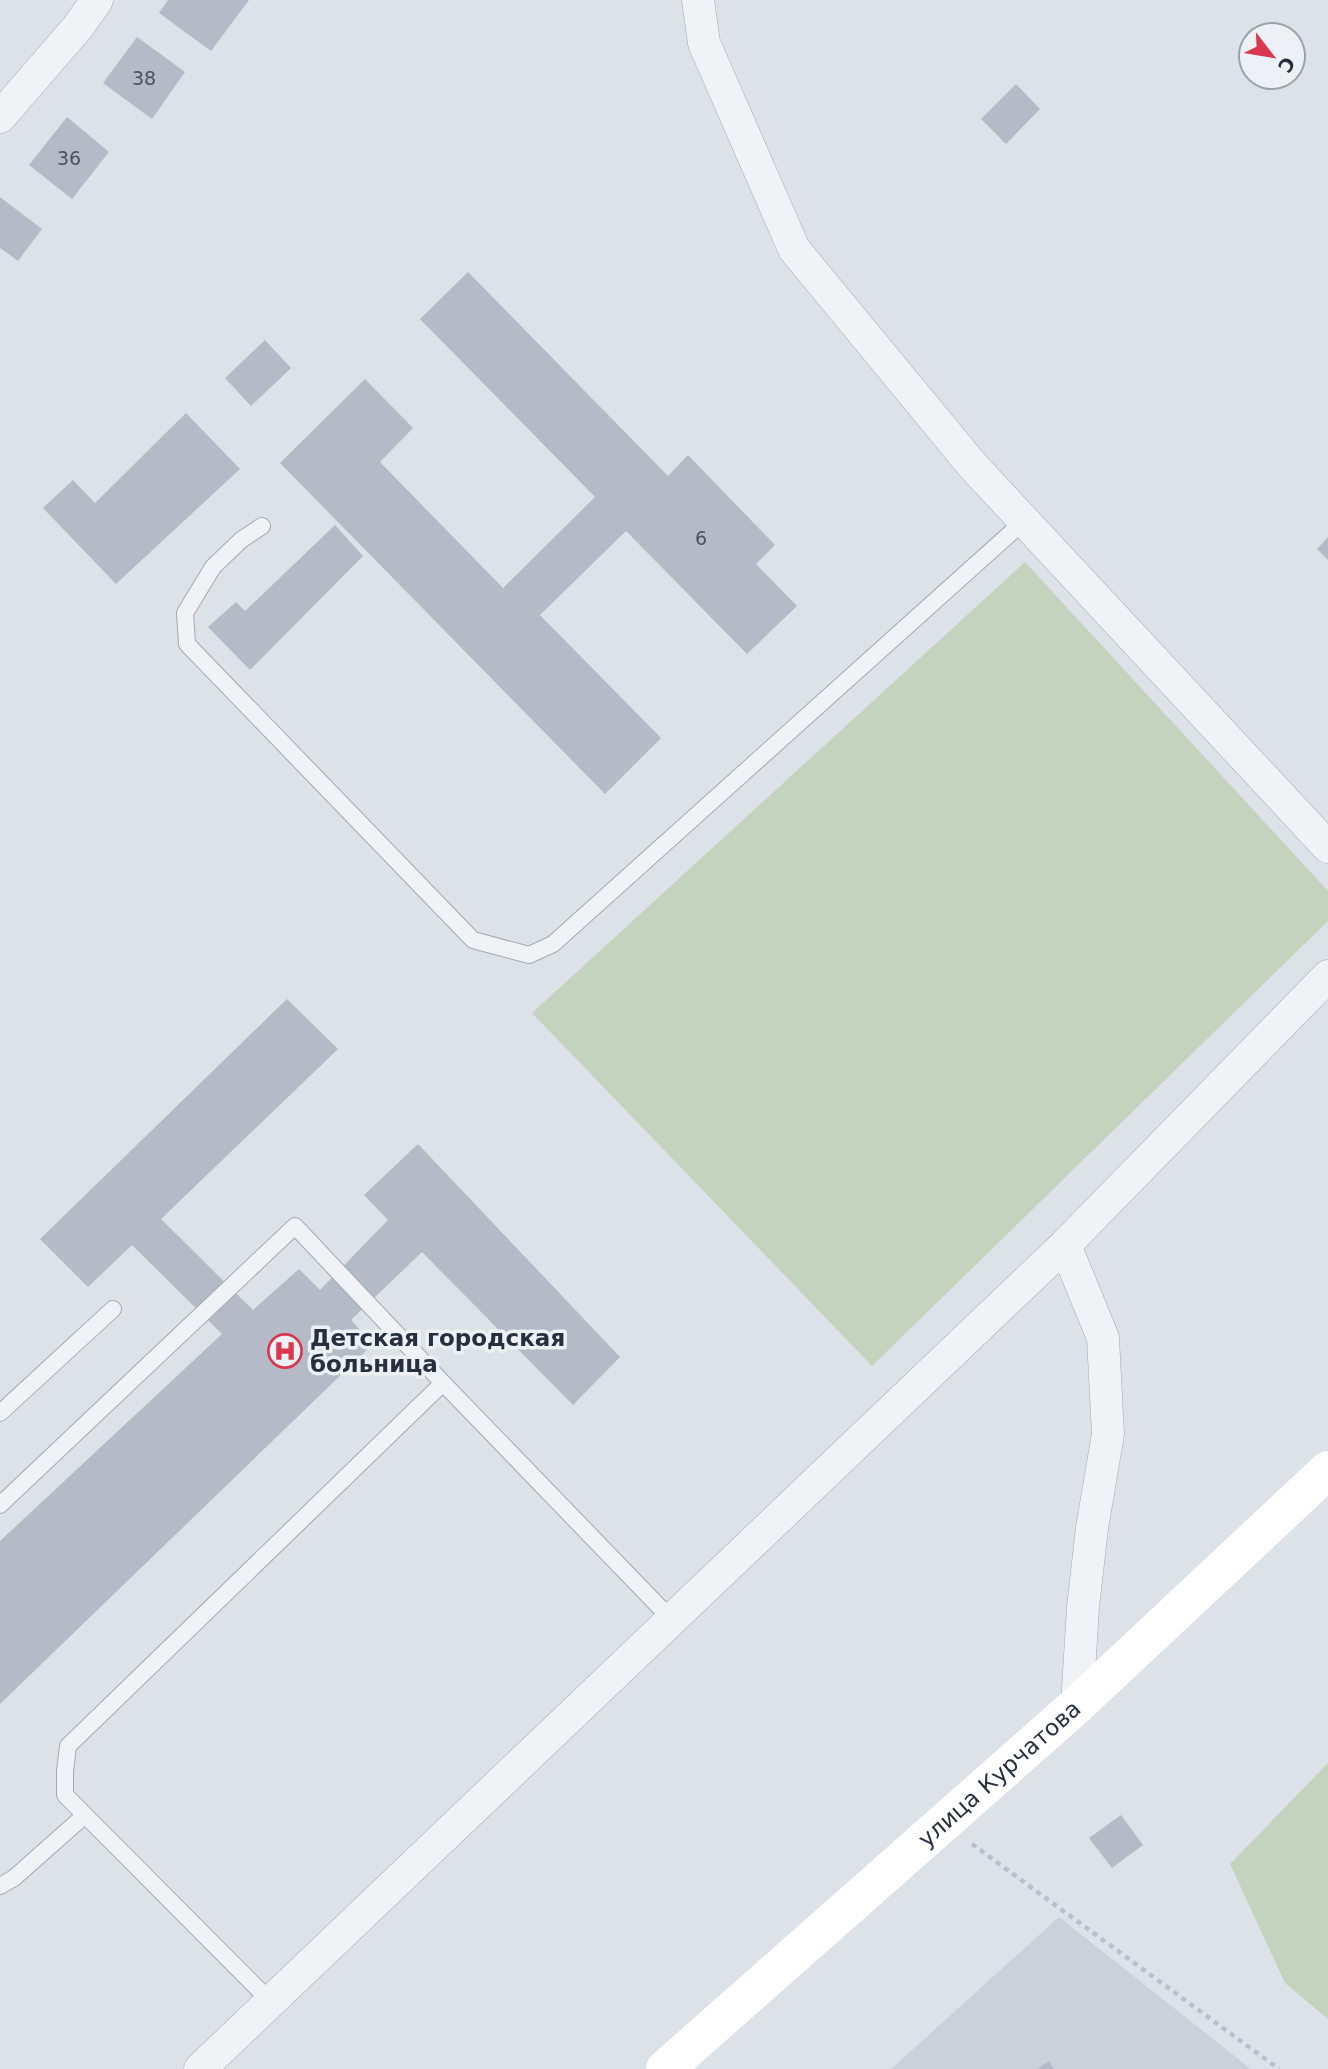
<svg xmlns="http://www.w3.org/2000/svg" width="1328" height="2069" font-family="'DejaVu Sans',sans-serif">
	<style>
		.built { fill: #cbd1db }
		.green { fill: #c3d3be }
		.building { fill: #b4bbc6 }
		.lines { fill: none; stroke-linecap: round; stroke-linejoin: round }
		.lane-casing { stroke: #a2a9b2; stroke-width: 18 }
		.street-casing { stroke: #a2a9b2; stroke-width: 33 }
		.path { stroke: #bbbfc7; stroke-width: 4.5; stroke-dasharray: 5 5; stroke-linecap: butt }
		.lane { stroke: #f0f2f6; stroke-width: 16 }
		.street { stroke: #f0f2f6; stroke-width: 32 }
		.secondary { stroke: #fff; stroke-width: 38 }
		.labels { text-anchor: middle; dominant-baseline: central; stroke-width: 7; stroke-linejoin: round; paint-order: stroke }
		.number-label { font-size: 19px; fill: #4a5262 }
		.poi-label { font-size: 23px; font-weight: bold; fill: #262f40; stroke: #edf1f6; text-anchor: start }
		.street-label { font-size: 23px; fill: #262f40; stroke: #edf1f6 }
	</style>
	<rect width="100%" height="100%" fill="#dde2e8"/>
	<!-- built -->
	<path class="built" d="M1059,1917L1251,2069H891Z"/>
	<!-- green -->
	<path class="green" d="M1025,562L1328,891V921L872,1366L532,1013Z
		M1328,1763V2019L1285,1983L1230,1864Z"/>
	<!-- building -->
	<path class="building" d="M168,0H249L211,51L159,13Z
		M137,37L185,72L152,119L103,83Z
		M1016,84L1040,109L1006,144L981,119Z
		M67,117L109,152L72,199L29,165Z
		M0,197L42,229L18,261L0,248Z
		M468,272L668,476L688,455L775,545L756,564L797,606L747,654L626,531L540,615L661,738L605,794L280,463L365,379L413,428L380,462L503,588L595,497L420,319Z
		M265,340L291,368L251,406L225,378Z
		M186,413L240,469L116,584L43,508L73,480L95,503Z
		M335,525L363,556L250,670L208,627L236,602L245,611Z
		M1328,537V560L1317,549Z
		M287,999L338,1049L161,1219L253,1310L299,1269L320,1290L388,1220L364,1195L418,1144L620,1357L573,1405L422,1252L351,1320L373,1344L0,1704V1541L222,1334L132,1245L88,1287L40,1239Z
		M1121,1815L1143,1845L1112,1868L1089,1838Z
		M1049,2061L1054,2069H1037Z"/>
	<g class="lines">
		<!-- lane casing -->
		<g class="lane-casing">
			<path id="lane" d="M262,526L241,540L213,567L185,613L187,644L473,940L529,955L553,944L1024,521
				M0,1413L113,1309
				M0,1505L295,1226L443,1383
				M0,1886L14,1878L85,1815
				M271,2002L65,1795V1771L68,1746L443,1383L672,1620"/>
		</g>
		<!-- street casing -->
		<g class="street-casing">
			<path id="street" d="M698,0L704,43L794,249L973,466L1328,847
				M0,117L78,27L97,0
				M1065,1245L1103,1338L1108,1434L1092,1528L1083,1607L1077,1705
				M200,2069L1065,1245L1328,976"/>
		</g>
		<!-- path -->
		<path class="path" d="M972,1844L1279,2069"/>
		<!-- lane -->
		<use href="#lane" class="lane"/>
		<!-- street -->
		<use href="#street" class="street"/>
		<!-- secondary -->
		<path class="secondary" id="s1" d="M665,2069L1077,1705L1328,1470"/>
	</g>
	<!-- icons -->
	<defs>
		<g id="hospital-ring" transform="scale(1.75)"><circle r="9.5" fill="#edf1f6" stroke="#d8374e" stroke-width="1.5"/><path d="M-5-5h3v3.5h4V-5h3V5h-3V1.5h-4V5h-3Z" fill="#d8374e"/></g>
	</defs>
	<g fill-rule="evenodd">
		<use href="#hospital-ring" x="285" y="1351"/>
	</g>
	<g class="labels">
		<!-- number labels -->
		<g class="number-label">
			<text x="144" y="78">38</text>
			<text x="69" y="158">36</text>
			<text x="701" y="538">6</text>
		</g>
		<!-- poi labels -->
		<g class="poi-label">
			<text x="310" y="1338">Детская городская<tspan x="310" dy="26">больница</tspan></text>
		</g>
		<!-- street labels -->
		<g class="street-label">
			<text stroke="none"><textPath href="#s1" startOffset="446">улица Курчатова</textPath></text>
		</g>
	</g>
	<!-- north arrow -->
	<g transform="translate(1272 56) rotate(121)"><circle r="33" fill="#edf1f6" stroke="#9da3ad" stroke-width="2"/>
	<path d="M0-5L12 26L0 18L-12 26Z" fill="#d8374e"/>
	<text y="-10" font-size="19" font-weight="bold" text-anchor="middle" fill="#262f40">С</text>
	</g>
</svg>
